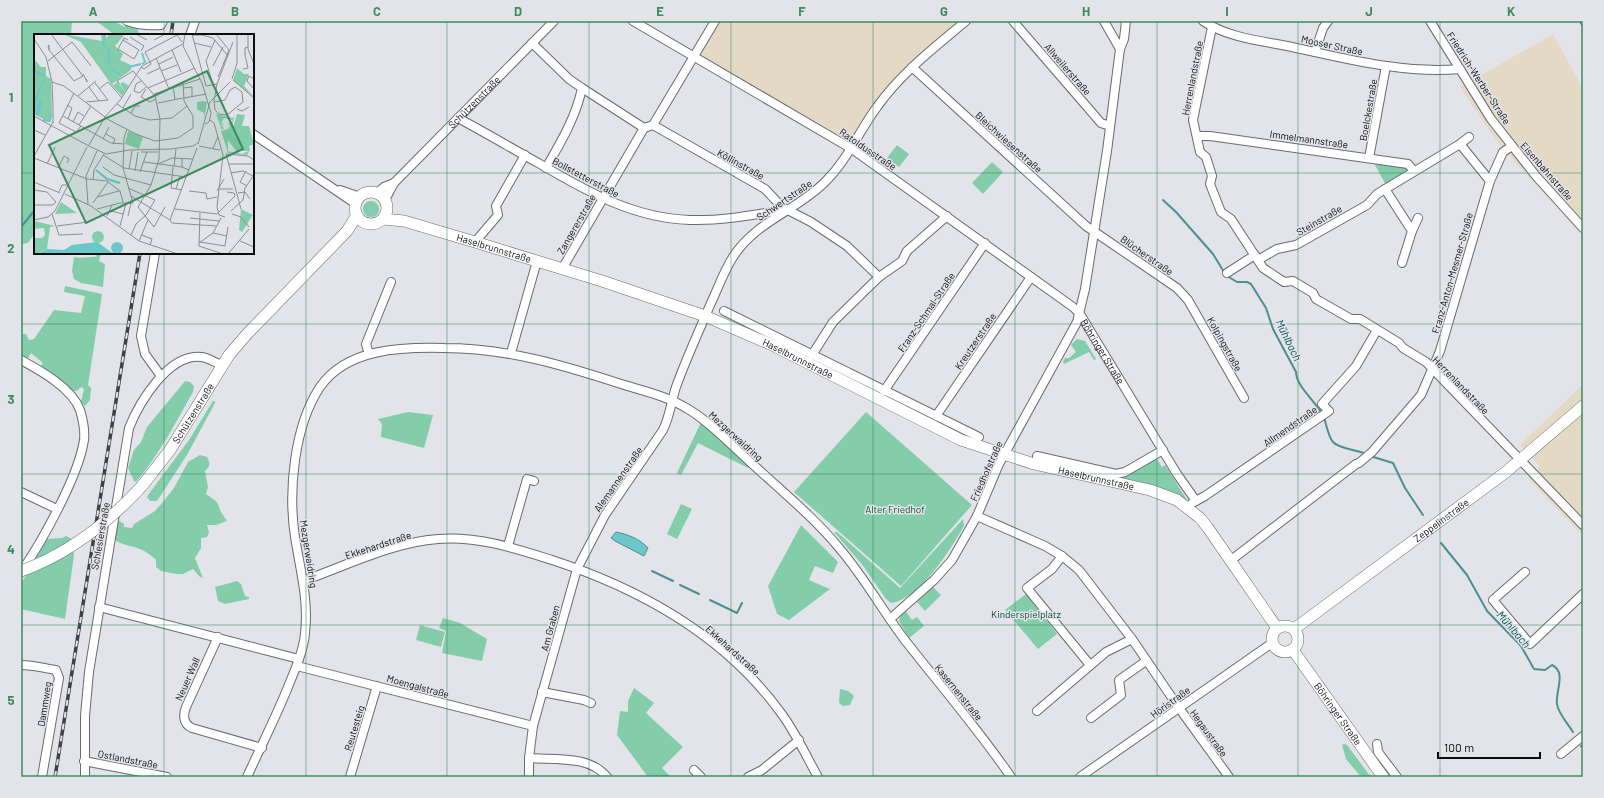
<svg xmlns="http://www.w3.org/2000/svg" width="1604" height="798" font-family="Barlow,sans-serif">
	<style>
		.industrial { fill: #e4d9c5 }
		.green { fill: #84cdab }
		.water { fill: #6bc7ca; stroke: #4e8f92 }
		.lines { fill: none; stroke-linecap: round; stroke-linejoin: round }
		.stream { stroke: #4e8f92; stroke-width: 2 }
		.street-casing { stroke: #696b70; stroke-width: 10 }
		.secondary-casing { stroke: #696b70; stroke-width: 12 }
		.street { stroke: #fff; stroke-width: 8 }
		.secondary { stroke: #fff; stroke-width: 11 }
		.rail-casing { stroke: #404144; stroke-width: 3.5 }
		.rail { stroke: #e2e4ea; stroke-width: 2; stroke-dasharray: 6; stroke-linecap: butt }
		.secondary-bridge-casing { stroke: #696b70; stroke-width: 12; stroke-linecap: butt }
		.secondary-bridge { stroke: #fff; stroke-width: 11 }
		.grid { fill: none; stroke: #3c8c5d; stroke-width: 1; stroke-opacity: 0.55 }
		.labels { text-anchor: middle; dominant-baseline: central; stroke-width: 3; stroke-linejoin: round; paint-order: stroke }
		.street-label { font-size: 10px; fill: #0c0d0f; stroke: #e2e4ea }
		.park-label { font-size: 10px; fill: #0e4a34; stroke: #e2e4ea }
		.water-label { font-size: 11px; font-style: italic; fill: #005759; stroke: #e2e4ea }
		.inset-river { fill: none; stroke: #6bc7ca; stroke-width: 2 }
		.inset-road { fill: none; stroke: #8c8e92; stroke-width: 1 }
		.view { fill: #3c8c5d; fill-opacity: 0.15; stroke: #3c8c5d; stroke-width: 2 }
		.inset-edge { fill: none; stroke: #0c0d0f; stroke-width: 2 }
		.neatline { fill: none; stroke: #3c8c5d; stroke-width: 1.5 }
		.grid-label { font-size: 13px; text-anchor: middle; font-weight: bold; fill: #3c8c5d }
	</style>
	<rect width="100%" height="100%" fill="#e2e4ea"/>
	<!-- industrial -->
	<path class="industrial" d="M717,21H961L912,64L851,142L696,55Z
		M1553,34L1583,89V237L1498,143L1460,87Z
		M1583,384V536L1528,478L1540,466L1520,445Z"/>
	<!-- green -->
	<path class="green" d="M21,21H72L71,35H35V233L28,243L21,244Z
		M96,21H113L125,27L126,23C133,25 139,27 139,35H115Z
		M897,145L909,154L899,167L887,158Z
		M992,162L1003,172L983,194L972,183Z
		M1374,163L1405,167L1408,171L1387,187Z
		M363 209a8 8 0 1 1 16 0a8 8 0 1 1-16 0Z
		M97,253H101L99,261L105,264L103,287L81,283L74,279L72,271L74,257C84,259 89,256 96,257Z
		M65,286L102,294L88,385L91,388L90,400L85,406L81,402L84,389L81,387L77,391H71L40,367L43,363L31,353L28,358L21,356V334H26L29,340L34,339L54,310L81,313L85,296L64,292Z
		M1077,339L1085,341L1096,359L1094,360L1089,352L1064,364L1063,362L1065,358H1069L1076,352L1071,345Z
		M185,381L190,382L194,386L193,392C176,422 159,455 136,482L134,481L128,468L134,450L141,442L147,427Z
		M213,401H215V403L187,455L157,501H150L147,497L148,495L189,440Z
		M408,412L433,415L424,448L381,437L382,424L378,419Z
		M866,412L972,505L901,586L794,492Z
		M702,420L750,464L748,468L698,443L681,475L677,473Z
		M200,455L207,457C210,463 211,466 205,471L208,487L206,494L217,502L221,512L227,521L216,525H207L209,532L207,537L201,538V548L195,558L203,578L200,577L193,569L183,574H176L161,571L156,567V560C151,555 144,550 137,548C129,545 121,545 114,539V525L119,521L124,524V527L132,528L134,524L155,511L163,502L174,488L188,462Z
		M1156,457L1162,467L1165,465L1187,500L1172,493L1120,480Z
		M681,504L692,509L677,539L667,534Z
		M963,519L964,526C951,549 919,600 891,603L886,599L864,567L834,532H837L900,588Z
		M801,525L838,562L833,573L815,566L809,580L830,589L789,620L777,614L768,586Z
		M66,536L72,539L74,555L65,619L21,609V584L47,539L62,538Z
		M237,581L241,584L245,596L249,597V599L225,604L218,601L215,587Z
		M933,587L941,595L925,611L917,602Z
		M1026,594L1057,634L1038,649L1005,610Z
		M905,610L912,620L917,617L924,626L909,638L899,621L901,613Z
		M443,618L460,623L487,639L482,661L442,653L446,631L439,628Z
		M420,625L445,632L441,647L416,640Z
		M634,688L654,703L646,713L683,747L662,768L671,777H648L617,735L620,711L628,712V701Z
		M840,689L848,691L854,696L850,705L843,706L839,703Z
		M1344,744L1347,745L1371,777H1361L1346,759L1342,745Z"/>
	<!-- water -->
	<path class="water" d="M616,532C627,534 640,539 648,548L644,556L615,541L611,538Z"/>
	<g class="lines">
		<!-- stream -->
		<path class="stream" d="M1163,200L1176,212L1213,254L1224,272
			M21,227L35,210
			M1227,276L1237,282H1247L1251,284L1266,308L1273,329L1296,372C1296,386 1315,401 1322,414
			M1324,418C1327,426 1328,436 1333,442C1339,449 1358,450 1366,454
			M1370,456L1393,463L1405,488L1423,515
			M1441,543L1467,575L1487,611L1521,646L1534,669L1545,670L1552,665C1567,672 1555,692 1557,704C1558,713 1568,724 1573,732
			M652,571L673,581
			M680,585L699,594
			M710,600L737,613L742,603
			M1581,746L1583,748"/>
		<!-- street casing -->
		<g class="street-casing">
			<g id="street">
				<path d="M127,21C138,25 149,26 161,25L163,21"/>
				<path id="s1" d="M633,21L852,149L1073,307L1080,314L1177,474L1196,501"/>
				<path d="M1013,21L1101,123L1110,126"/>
				<path d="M1104,21L1120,49"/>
				<path d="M1203,21C1228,38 1263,41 1292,47C1348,59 1404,74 1460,69"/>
				<path d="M1430,21L1491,119L1536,176L1583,228"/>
				<path d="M1212,27L1193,120L1200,152L1206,157L1212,176L1210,184L1221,212L1231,219L1263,268L1284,282L1293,281L1313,293L1316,299L1351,319H1360L1399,343L1403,348L1426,362L1583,525"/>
				<path d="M190,35L195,21"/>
				<path d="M532,43L569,79L582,88C576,117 561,142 546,168"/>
				<path d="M1315,52L1323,28L1328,21"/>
				<path d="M912,67L1086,226L1177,288L1188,300L1244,398"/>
				<path d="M582,88L644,128L653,125L765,189L782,207L811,222L847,246L879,277"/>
				<path d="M458,118C486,133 513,149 540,164C588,192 633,218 690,220C721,221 753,215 784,210"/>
				<path d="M653,125L715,21"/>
				<path d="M253,134L356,204"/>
				<path d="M1197,136H1210L1408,164L1414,171"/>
				<path d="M1460,144L1490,181"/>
				<path d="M1369,158L1386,66"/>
				<path d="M1385,189L1412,231L1402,263"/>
				<path d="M340,190L360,197"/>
				<path d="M377,193L384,187L394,183"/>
				<path id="s2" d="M385,200L394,183L554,21"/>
				<path d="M1412,231L1418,218"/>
				<path d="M475,242L498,215L496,206L525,155"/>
				<path d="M155,253L141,336L145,354L161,376"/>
				<path d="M1258,260L1277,249L1296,245L1367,205L1377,194L1460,144L1469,137"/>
				<path d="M562,269L644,128"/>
				<path d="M1227,273L1255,255"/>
				<path d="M724,311L979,437"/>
				<path d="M511,353L537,261"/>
				<path d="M369,354L366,344L391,282"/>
				<path d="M812,355L833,322L879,277L902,261L907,251L947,216"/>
				<path d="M21,360C41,371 72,388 80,410C83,420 85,431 84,440C79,475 42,542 21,572"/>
				<path d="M884,391L985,243"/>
				<path d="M936,416L1031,277"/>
				<path d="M1037,456L1116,474L1125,472L1163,450"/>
				<path d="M21,492L57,509"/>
				<path d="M1192,503L1205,496L1329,411L1322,404L1356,366L1377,330"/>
				<path d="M977,516L1045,546L1062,556L1079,570L1132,639L1179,708L1229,777"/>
				<path d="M508,546L527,479L534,481"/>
				<path d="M1062,556L1052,569L1027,588L1090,665"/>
				<path d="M1230,561L1356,464L1359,463L1372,452L1421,395L1440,351L1490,181L1503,152L1512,146"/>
				<path d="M1525,572L1493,600L1530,644L1583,594"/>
				<path d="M303,581C345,566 393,542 438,539C478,536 514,548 552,560C641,589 725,636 781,713C796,733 806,756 818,777"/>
				<path d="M99,607L299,659"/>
				<path d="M890,619L934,580L952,560L977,516L999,464L1077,322L1085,289L1107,151L1120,49L1124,39L1126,21"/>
				<path d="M218,637L186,707C183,715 183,724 192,728L262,748"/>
				<path d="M21,665C33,665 43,668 56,670L59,678L42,777"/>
				<path d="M297,666L533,726"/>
				<path d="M542,692L584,700L591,703"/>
				<path d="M1037,711L1106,652L1132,639"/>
				<path d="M1091,718L1121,695L1119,680L1146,661"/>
				<path d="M1377,744L1378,752L1397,777"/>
				<path d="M1561,754L1583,736"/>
				<path d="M529,758C555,760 589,755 607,777"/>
				<path d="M84,761L167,777"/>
				<path d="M694,770L701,777"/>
				<path d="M85,777V716L89,672L129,428C139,403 169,352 202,357C208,358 216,363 222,365"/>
				<path d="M247,777C262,744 279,711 292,677C298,663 304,648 305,633C309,601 300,569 295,537C288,491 294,426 320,387C347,348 402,347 444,348C506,348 563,365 621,384C644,391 667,396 688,409C710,422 728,442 747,459C778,488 813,516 840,549C864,577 882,610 904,639C940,685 978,729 1011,777"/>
				<path d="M350,777L377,686"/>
				<path d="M529,777V758L533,726L577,569L605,515L663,430C670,416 671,402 676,387C686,359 699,331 711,303C718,288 724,271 733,257C756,221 798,210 826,181C848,159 859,131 877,107C901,73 935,47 966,21"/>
				<path d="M748,777L762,770L799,740"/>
				<path d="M1080,777L1272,643"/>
			</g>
		</g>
		<!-- secondary casing -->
		<g class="secondary-casing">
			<g id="secondary">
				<circle cx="371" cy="208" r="16"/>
				<path id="s3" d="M383,219L404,221L475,242L602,281L705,316L770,344L961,440L1034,464L1150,490L1177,500L1200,518L1208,528L1277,628"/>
				<path id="s4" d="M142,486L170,450L229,355L247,334L347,231L357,215"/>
				<circle cx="1285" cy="639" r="13"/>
				<path id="s5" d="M1294,629L1506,472L1583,406"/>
				<path id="s6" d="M1293,650L1383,777"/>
			</g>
		</g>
		<!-- street -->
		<use href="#street" class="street"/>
		<!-- secondary -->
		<use href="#secondary" class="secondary"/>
		<!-- rail casing -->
		<g class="rail-casing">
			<path id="rail" d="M1581,21L1583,25
				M171,35L173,21
				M55,777L140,253"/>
		</g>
		<!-- rail -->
		<use href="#rail" class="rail"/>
		<!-- secondary-bridge casing -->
		<g class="secondary-bridge-casing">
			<path id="secondary-bridge" d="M21,571C68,554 108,523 142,486"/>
		</g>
		<!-- secondary-bridge -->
		<use href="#secondary-bridge" class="secondary-bridge"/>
	</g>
	<!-- grid -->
	<path class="grid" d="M164,21V35M306,21V777M447,21V777M589,21V777M731,21V777M873,21V777M1015,21V777M1157,21V777M1298,21V777M1440,21V777M21,173H35M253,173H1583M164,253V777M21,324H1583M21,474H1583M21,625H1583"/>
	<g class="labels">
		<!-- street labels -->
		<g class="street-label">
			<text transform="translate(1332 45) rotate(12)">Mooser Straße</text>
			<text transform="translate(1068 69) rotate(49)">Allweilerstraße</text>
			<text transform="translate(1192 78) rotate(-79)">Herrenlandstraße</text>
			<text transform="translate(1479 78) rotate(57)">Friedrich-Werber-Straße</text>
			<text stroke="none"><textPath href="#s2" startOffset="133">Schützenstraße</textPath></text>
			<text transform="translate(1368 110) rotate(-80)">Boelckestraße</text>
			<text transform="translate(1309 139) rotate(8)">Immelmannstraße</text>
			<text transform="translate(1009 142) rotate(42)">Bleichwiesenstraße</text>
			<text transform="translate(868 149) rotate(34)">Ratoldusstraße</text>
			<text transform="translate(741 164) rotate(29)">Köllinstraße</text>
			<text transform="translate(1547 171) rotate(49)">Eisenbahnstraße</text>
			<text transform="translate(586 177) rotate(28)">Bollstetterstraße</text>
			<text transform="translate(784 200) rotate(-34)">Schwertstraße</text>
			<text transform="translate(1319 220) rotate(-30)">Steinstraße</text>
			<text transform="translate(576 224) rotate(-60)">Zangererstraße</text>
			<text stroke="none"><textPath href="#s3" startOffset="115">Haselbrunnstraße</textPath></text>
			<text transform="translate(1147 255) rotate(35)">Blücherstraße</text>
			<text transform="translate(1452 273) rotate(-74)">Franz-Anton-Mesmer-Straße</text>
			<text transform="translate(926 312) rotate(-56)">Franz-Schmal-Straße</text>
			<text transform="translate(975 341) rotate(-56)">Kreutzerstraße</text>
			<text transform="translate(1225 344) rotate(61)">Kolpingstraße</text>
			<text stroke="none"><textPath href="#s1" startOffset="579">Böhringer Straße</textPath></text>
			<text stroke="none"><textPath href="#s3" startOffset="439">Haselbrunnstraße</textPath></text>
			<text transform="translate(1461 385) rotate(46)">Herrenlandstraße</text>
			<text stroke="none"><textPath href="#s4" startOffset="89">Schützenstraße</textPath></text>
			<text transform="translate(1290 426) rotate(-35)">Allmendstraße</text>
			<text transform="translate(736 436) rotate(42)">Mezgerwaidring</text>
			<text transform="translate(986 471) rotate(-66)">Friedhofstraße</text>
			<text transform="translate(618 479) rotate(-55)">Alemannenstraße</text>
			<text stroke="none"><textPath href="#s3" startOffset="762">Haselbrunnstraße</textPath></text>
			<text stroke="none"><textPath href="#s5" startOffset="183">Zeppelinstraße</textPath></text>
			<text transform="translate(100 536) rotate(-80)">Schlesierstraße</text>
			<text transform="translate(378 545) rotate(-18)">Ekkehardstraße</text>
			<text transform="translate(309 554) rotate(81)">Mezgerwaidring</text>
			<text transform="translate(550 628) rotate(-75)">Am Graben</text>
			<text transform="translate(733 650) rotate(42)">Ekkehardstraße</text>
			<text transform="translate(187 679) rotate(-66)">Neuer Wall</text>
			<text transform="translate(418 686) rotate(15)">Moengalstraße</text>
			<text transform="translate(959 692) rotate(51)">Kasernenstraße</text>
			<text transform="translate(1170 702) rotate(-36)">Höristraße</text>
			<text transform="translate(44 704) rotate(-81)">Dammweg</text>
			<text stroke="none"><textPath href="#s6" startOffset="78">Böhringer Straße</textPath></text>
			<text transform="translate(354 728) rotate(-73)">Reutesteig</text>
			<text transform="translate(1209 733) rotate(54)">Hegaustraße</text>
			<text transform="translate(128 759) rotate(11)">Ostlandstraße</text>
		</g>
		<!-- park labels -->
		<g class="park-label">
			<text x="895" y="509">Alter Friedhof</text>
			<text x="1026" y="614">Kinderspielplatz</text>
		</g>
		<!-- water labels -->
		<g class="water-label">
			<text transform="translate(1289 340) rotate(64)">Mühlbach</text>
			<text transform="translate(1514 629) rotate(49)">Mühlbach</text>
		</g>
	</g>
	<!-- overview -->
	<g transform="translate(34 34)">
		<rect width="220" height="220" fill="#e2e4ea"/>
		<path d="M29,0L68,7L67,1L72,0V5L75,0H91L81,12L89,20L86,26L97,31V36L78,50L80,51L83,48L91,57L86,50L89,48L95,52L88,62L77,50L47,8ZM0,25L7,33H12V42L17,45L18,81L14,88L0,80ZM203,34L210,40H215L210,52L220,63L199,46ZM168,67L173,68L170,86V79L163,75V68ZM182,80L199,84L201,81L198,91L199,93L203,80L211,81L208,92H215L220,110L215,112L216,116L213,121L202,120V118L208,120L212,118L215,117H202L194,106V117L201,119H194L187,97L194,95L196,92L194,90L199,86L190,84L187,89L190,90L187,91L190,94L188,96ZM94,97L109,103L105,115L91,110ZM27,168L43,179L21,180ZM207,175L219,181L208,198L205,196ZM0,187L21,192L16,193L13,215L3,220H0V204H8L11,201L10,194L0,195ZM58 203a6 6 0 1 1 12 0a6 6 0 1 1-12 0Z" fill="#84cdab"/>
		<path d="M77 214a6 6 0 1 1 12 0a6 6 0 1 1-12 0ZM63,208L80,220H4L13,215L30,216L38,211Z" fill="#6bc7ca"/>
		<path class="inset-river" d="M71,0L69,11L75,16L76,34L87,41M108,19L111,28L108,30M95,33L107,30M0,37L11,42M0,70L10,45M2,80L6,66M4,81L8,67M9,86L16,87L17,81M62,136L73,145L86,149"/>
		<path class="inset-road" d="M102,0L113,6M151,0L149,12L168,49L177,79L175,88L171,90M158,0L172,52L183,50M182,0L195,16L184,43M214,0V15L220,30M159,1H168L179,4L194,22M96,3L110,12L107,17M0,5L12,23L18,48L30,52L75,86L102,100L121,107L144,104L159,94V82L150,67L149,49M89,6L84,15L100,25L105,16M94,6L90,4L89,6L105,16M120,6L131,0M38,8L57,32M160,9L177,13M15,16L14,12L15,11V16L40,47L49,42L17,0M138,16L147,38M122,24L135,55M14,27L38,8M125,30L139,23M179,32L189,13M107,33L110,35L117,30L111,18L143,1L148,8M209,35L214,34L211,21V14L214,13M127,37L143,31M49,40L51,44L53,46V48L51,44M113,40L126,34M198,45L203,29V0M220,45L215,42L213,47L220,55M199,46L220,64M107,47L102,50L100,57L105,59L112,53M18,48L19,74M86,50L83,47L99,37L121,62L126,85L125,125L117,151L104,173M179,51L172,27L181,6M55,53L65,67M139,53L141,65M114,54L161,34M149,54L158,53V63M65,55L74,48L88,64M112,55L107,63L116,68L122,65M40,59L25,89L42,98L47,92M120,60L166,45M44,62L62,47M150,64L172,60M52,68L74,66L61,49M180,68L191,66L196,56L201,53L208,58L209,68L193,81L185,80L181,76L180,68V65L181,62L183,50L199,8M124,69L149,64M83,70L101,82L116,86L138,84L153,72M33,71L38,74L34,85M89,74L97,60M203,75L208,77L215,73M97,79L101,72H106M0,82L16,91M29,82L77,109L90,110M176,86L180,89L189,121L183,173L185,181L191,183M39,88L44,78L50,82M19,89V74M16,91L55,112M45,91L57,72M93,95L90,104L89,134L99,169M0,96L11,101M72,100L81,105L79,110M69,105L75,93M164,110L176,68L196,48M55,111L71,83L87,65L108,32L149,10M55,112L72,120L95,116L137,115L159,112L164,109M165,112L186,116M179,114L184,103M107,118H124M69,121L90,134L152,143M0,122L19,88M0,124L53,145L73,147L86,157L89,168M148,124V133L155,136M110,128L148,133M13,130L21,113M124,130L138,124L159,125M195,130H220M140,132L142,115M69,133L80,141L117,151M139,133L137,154L148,156M24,134L30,122L35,125L33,129M95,135L98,117M101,137L104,118M212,137L206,148L213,152M106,138L113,118M197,139L209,137L219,142M59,146L60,136L70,120M0,148L26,159M94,154L121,166L112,181L102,190L97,201M142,155L146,142M186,155H199M0,156L13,158L22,168L19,171H0M155,157L172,159L173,165L183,163M183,157L190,145M25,158L28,151H34M204,159L211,158L216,165M31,160L57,172L105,207L144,220M97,162L136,186M63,163L85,157M59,169L74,148M54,170L52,142L63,117M104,173L120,193L131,173M63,175L86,169H99M141,175L183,180L201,162L200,159L193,158M207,175L192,120L214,122L220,126M77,177L89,180M197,177L209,166L211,154L220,141M166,179L165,212L189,220M18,180L25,201L49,200M198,180L207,183L215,193M73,182L78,171M94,182L97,169M156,184L185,187M0,186L14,183L21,177L53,113M136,186L163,114M136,186L138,189L182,192M23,192L54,188M86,192L92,169M179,199L187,184M179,199L193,202M108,201L118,205L116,211M105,207L114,186M206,207L220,213M166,208L191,212L194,193M165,209L179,199M194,220L215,195"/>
		<path class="view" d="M173,37L209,115L52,189L15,111Z"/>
		<rect width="220" height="220" class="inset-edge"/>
	</g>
	<!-- border -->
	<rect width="1604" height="798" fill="none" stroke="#e2e4ea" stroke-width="44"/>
	<!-- scale -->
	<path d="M1438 752v6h102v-6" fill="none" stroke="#0c0d0f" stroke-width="2"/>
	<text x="1444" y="752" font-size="12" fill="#0c0d0f" stroke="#e2e4ea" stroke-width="3" paint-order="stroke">100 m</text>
	<rect x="22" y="22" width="1560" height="754" class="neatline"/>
	<g class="grid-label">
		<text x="93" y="16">A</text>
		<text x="235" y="16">B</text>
		<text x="377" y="16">C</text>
		<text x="518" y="16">D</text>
		<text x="660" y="16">E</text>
		<text x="802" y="16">F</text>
		<text x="944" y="16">G</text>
		<text x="1086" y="16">H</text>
		<text x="1227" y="16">I</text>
		<text x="1369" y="16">J</text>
		<text x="1511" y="16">K</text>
		<text x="11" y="102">1</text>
		<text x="11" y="253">2</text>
		<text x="11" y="404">3</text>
		<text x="11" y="554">4</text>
		<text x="11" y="705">5</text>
	</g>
</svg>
